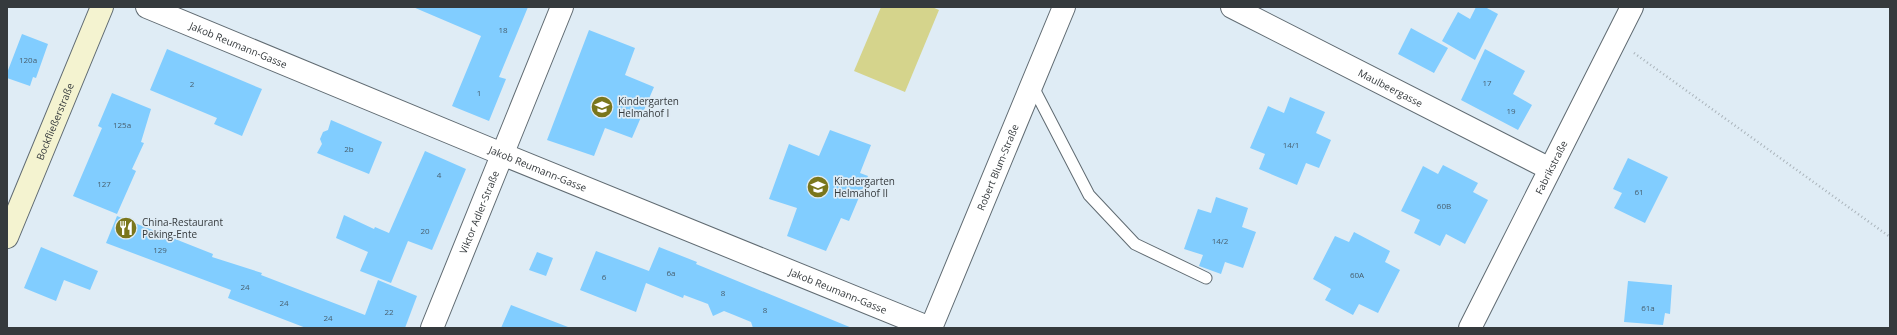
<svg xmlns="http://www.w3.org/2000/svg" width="1897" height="335" font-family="'Open Sans',sans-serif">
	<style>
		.green { fill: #d5d48c }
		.building { fill: #81cdff }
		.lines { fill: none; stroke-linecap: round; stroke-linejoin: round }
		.service-casing { stroke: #606b72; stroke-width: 13 }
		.minor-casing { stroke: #606b72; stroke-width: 24 }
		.secondary-casing { stroke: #606b72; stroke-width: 24 }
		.path { stroke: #a9b3ba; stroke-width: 2.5; stroke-dasharray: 1 3; stroke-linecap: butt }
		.service { stroke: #fff; stroke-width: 11 }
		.minor { stroke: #fff; stroke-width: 22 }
		.secondary { stroke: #f4f3d0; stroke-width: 22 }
		.labels { text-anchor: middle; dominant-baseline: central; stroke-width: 3.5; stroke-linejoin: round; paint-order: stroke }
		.number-label { font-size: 8px; fill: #485f6e }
		.street-label { font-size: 10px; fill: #353a3d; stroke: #dfecf5 }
		.poi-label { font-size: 10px; fill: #353a3d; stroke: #dfecf5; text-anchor: start }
	</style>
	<rect width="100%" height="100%" fill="#dfecf5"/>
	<!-- green -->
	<path class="green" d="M881,7H932L939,10L905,92L854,71Z"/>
	<!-- building -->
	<path class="building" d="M413,7H528L499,77L506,79L489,121L452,106L481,36Z
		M1476,7H1485L1498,14L1475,60L1442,41L1458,12L1470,19Z
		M1411,28L1448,48L1434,73L1398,54Z
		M589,30L635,48L625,75L654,87L632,138L605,128L594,156L547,140Z
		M22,34L48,44L36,78L33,77L30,86L7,78V73Z
		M167,49L262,89L242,136L214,124L217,118L150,90Z
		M1485,49L1525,71L1513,94L1532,105L1518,130L1461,100Z
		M112,93L151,109L141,142L144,143L132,169L136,171L117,214L73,196L102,128L98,126Z
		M1290,97L1325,112L1316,133L1331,140L1319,168L1306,163L1297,185L1259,169L1265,154L1250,148L1268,106L1284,113Z
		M331,120L382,142L369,174L317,153L322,144L320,139L323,132L328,130Z
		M830,130L871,145L860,173L868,176L849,221L841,218L826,251L787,236L797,208L769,199L789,144L819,156Z
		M425,151L466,169L432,250L408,241L391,283L360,271L368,252L336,238L344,215L374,229L375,227L389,233Z
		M1628,158L1668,177L1645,223L1614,208L1622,193L1613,189Z
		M1443,165L1478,183L1473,192L1488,200L1465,244L1446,234L1440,246L1414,233L1420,220L1401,211L1423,166L1438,174Z
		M1216,197L1248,208L1242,227L1256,232L1243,268L1225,262L1221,274L1199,266L1203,255L1184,249L1198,209L1211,213Z
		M117,216L213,254L212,257L262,273L261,275L365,315L378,280L417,296L405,328H306L228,298L231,290L106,243Z
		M1354,232L1390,251L1385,262L1400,270L1378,313L1359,304L1353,315L1325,300L1331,289L1313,279L1335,236L1349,242Z
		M41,247L98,271L90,290L64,280L56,301L24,288Z
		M659,247L697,262L696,264L852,328H753L751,322L734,315L724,311L713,316L708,304L684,295L683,298L646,283L636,312L580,290L596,251L649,271Z
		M537,252L553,258L546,276L529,270Z
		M1628,281L1672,285L1670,314L1665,313L1663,325L1624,322Z
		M511,305L568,327L567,328H501Z"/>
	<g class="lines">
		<!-- service casing -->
		<g class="service-casing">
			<path id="service" d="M1032,85L1089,195L1135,244L1206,278"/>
		</g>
		<!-- minor casing -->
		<g class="minor-casing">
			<g id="minor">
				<path id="s1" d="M147,7L502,154L930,328"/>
				<path id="s2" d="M1232,7L1550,169"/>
				<path id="s3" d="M432,328L562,7"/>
				<path id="s4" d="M931,328L1064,7"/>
				<path id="s5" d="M1470,328L1632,7"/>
			</g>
		</g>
		<!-- secondary casing -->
		<g class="secondary-casing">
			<g id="secondary">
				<path id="s6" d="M7,237L102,7"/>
			</g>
		</g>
		<!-- path -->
		<path class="path" d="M1634,53L1890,237"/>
		<!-- service -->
		<use href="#service" class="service"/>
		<!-- minor -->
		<use href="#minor" class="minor"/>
		<!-- secondary -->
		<use href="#secondary" class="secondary"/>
	</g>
	<!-- icons -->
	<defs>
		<g id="school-disc" transform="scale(1.15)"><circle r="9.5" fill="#7a761c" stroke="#dfecf5"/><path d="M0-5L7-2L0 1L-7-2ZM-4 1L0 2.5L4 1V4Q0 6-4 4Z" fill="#fff"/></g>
		<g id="restaurant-disc" transform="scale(1.15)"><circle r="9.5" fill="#7a761c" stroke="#dfecf5"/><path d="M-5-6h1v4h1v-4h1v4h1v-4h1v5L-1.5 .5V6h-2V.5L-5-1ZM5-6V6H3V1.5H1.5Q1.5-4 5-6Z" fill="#fff"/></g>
	</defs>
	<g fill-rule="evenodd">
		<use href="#school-disc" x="602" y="107"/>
		<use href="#school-disc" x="818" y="187"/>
		<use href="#restaurant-disc" x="126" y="228"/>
	</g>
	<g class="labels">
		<!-- number labels -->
		<g class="number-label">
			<text x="503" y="29">18</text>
			<text x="28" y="59">120a</text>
			<text x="1487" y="82">17</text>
			<text x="192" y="83">2</text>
			<text x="479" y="92">1</text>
			<text x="1511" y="110">19</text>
			<text x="122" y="124">125a</text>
			<text x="1291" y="144">14/1</text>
			<text x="349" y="148">2b</text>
			<text x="439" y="174">4</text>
			<text x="104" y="183">127</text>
			<text x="1639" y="191">61</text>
			<text x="1444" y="205">60B</text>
			<text x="425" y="230">20</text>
			<text x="1220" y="240">14/2</text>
			<text x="160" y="249">129</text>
			<text x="671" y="272">6a</text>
			<text x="1357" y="274">60A</text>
			<text x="604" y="276">6</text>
			<text x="245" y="286">24</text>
			<text x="723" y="292">8</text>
			<text x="284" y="302">24</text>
			<text x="1648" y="307">61a</text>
			<text x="765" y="309">8</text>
			<text x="389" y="311">22</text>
			<text x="328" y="317">24</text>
		</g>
		<!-- street labels -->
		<g class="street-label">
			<text stroke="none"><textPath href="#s1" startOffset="99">Jakob Reumann-Gasse</textPath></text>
			<text stroke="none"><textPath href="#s2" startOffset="178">Maulbeergasse</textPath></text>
			<text stroke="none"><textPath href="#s6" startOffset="125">Bockfließerstraße</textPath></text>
			<text stroke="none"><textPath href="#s5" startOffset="180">Fabrikstraße</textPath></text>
			<text stroke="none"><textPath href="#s4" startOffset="174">Robert Blum-Straße</textPath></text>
			<text stroke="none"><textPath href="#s1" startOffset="423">Jakob Reumann-Gasse</textPath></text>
			<text stroke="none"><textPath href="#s3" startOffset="125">Viktor Adler-Straße</textPath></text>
			<text stroke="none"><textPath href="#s1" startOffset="747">Jakob Reumann-Gasse</textPath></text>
		</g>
		<!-- poi labels -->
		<g class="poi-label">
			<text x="618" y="101">Kindergarten<tspan x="618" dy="12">Helmahof I</tspan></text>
			<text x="834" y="181">Kindergarten<tspan x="834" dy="12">Helmahof II</tspan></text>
			<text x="142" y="222">China-Restaurant<tspan x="142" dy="12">Peking-Ente</tspan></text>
		</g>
	</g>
	<!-- border -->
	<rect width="1897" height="335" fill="none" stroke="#353a3d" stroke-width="16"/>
</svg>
